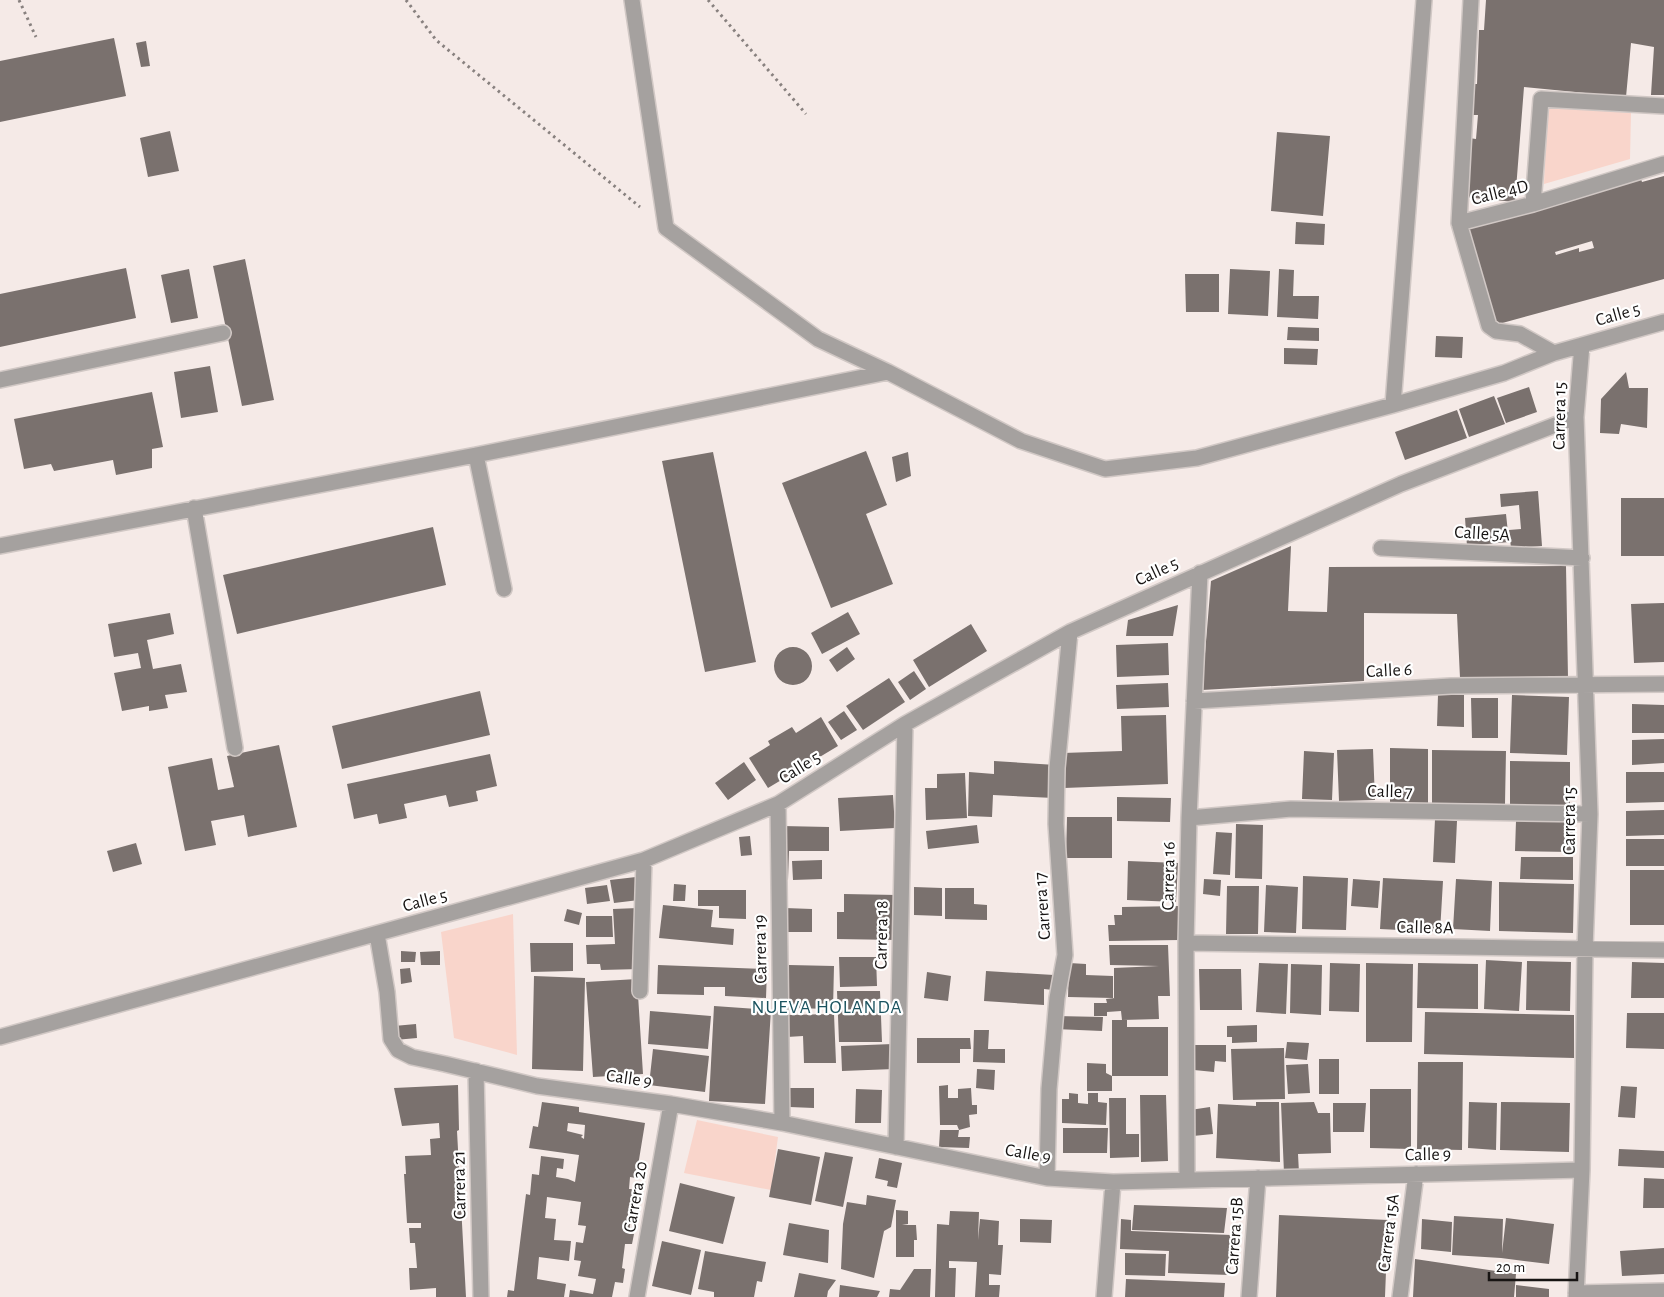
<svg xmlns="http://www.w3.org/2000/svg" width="1664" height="1297" font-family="'Alegreya Sans',sans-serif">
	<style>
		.green { fill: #f9d5cb }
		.building { fill: #7a716e; fill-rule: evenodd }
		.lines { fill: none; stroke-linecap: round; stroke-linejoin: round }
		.minor-casing { stroke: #d1c8c5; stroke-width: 18 }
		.path { stroke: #88817f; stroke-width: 3; stroke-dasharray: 2.5 4; stroke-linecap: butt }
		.minor { stroke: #a5a19f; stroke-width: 15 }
		.labels { text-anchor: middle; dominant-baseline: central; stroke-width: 4.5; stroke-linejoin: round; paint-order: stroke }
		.street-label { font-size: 18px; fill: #171413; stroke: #fff }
		.neighbourhood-label { font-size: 19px; letter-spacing: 1px; fill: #1b535f; stroke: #fff }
	</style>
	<rect width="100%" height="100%" fill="#f5eae7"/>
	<!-- green -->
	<path class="green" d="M1547,106L1631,113L1630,159L1544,184Z
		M513,914L517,1055L454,1038L441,932Z
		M697,1120L778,1137L771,1190L684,1173Z"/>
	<!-- building -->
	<path class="building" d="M1486,0H1664V95H1651L1654,47L1631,43L1626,97L1524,87L1515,202L1464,197L1469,138L1476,139L1478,115H1469L1471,84H1477L1479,30H1484Z
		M114,38L126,96L0,122V61Z
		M146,41L150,66L141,67L136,43Z
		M170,131L179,171L148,177L140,138Z
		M1277,132L1330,136L1323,216L1271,211Z
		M1664,176V279L1495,325L1467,229L1514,217L1641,179L1642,182ZM1592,241L1594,248L1579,252V248L1556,255L1555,252Z
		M1296,222L1325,224L1324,245L1295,244Z
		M245,259L274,400L242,406L213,266Z
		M126,268L136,318L0,347V294Z
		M189,269L198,318L171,323L161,275Z
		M1230,269L1270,271L1268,316L1228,314Z
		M1279,269L1294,270L1293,296H1319L1318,319L1277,317Z
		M1185,274H1219V312H1186Z
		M1288,327L1319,328V341L1287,340Z
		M1436,336L1463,337L1462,358L1435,357Z
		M1284,348L1318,349L1317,365L1284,364Z
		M210,366L218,412L181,418L174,372Z
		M1626,372L1629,388H1648L1647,428L1621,424L1619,434L1600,433L1601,399Z
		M1529,387L1537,412L1506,423L1497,398Z
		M152,392L163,447L152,449V468L116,475L113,460L54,471L51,464L24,469L14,419Z
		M1494,396L1505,424L1469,437L1459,409Z
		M1457,410L1467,438L1405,460L1395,432Z
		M866,451L887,505L866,514L893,584L831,608L782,483Z
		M713,452L756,662L705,672L662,461Z
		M908,452L911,476L896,482L892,457Z
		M1538,491L1542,546L1511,548L1509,530L1521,529L1519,505L1501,507L1500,494Z
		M1621,498H1664V556H1621Z
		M1506,514L1509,542L1467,546L1465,518Z
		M433,527L446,585L237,634L223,575Z
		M1291,546L1288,611L1327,612L1329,567L1566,566L1568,678H1460L1457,614L1364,613V681L1202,690L1211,581Z
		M1664,603V662L1634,663L1631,604Z
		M1178,605L1173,636H1126L1128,620Z
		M848,612L860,634L822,654L811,633Z
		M170,613L174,634L147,640L153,669L181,664L187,692L165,695L168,708L149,711V706L122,711L114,673L141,668L138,653L114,657L108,624Z
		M971,624L987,651L929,687L913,660Z
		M1168,643L1169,675L1117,677L1116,645Z
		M847,647L855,659L837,672L829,660Z
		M774 666a19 19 0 1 1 38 0a19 19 0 1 1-38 0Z
		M914,671L926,689L910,700L898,682Z
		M889,678L905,702L863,730L846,706Z
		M1168,683L1169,707L1117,709L1116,685Z
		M480,691L490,735L342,769L332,726Z
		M1438,695H1464V727L1437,726Z
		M1512,695L1569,697L1567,755L1510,753Z
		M1471,698H1498V738H1472Z
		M1632,704L1664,705V733H1632Z
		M844,711L857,730L841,740L828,722Z
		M1166,715L1168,784L1064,788L1063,753L1122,751L1121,716Z
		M821,717L838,746L768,788L749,758L770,745L768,741L792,727L796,733Z
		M1664,739V763L1632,765V740Z
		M279,745L297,827L248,837L244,815L211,821L216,845L185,851L168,767L212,758L218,790L234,787L227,756Z
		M1390,748L1428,749V803H1390Z
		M1373,749L1375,800L1339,801L1337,750Z
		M1432,750L1506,751L1505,804L1432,803Z
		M1304,751L1334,753L1332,800L1302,799Z
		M490,754L497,786L476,791L478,801L449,807L446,795L404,804L407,818L379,824L377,814L354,819L347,784Z
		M994,761L1056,765L1054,798L993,795L992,817L968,816L969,772L994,774Z
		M1510,761L1570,762V805H1510Z
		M744,762L756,780L728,800L715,783Z
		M1626,772H1664V802L1626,803Z
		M965,773L967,818L926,820L925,788H937V774Z
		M893,795L895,828L840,831L838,798Z
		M1117,797L1171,798L1170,822L1117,821Z
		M1664,810V835L1626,836V811Z
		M1067,817H1112V858H1066Z
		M1435,819L1457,821L1455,863L1433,862Z
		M1516,821L1573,822L1572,852L1515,851Z
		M1236,824L1263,825L1262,879L1235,878Z
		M977,825L979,843L928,849L926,831Z
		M782,826L829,827V851H789L788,880L781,879Z
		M1216,832L1232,833L1230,875L1213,874Z
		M750,836L752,855L741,856L739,837Z
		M1626,839H1664V866H1626Z
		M136,843L142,864L113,872L107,851Z
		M1521,857H1573V880L1520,879Z
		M822,860V879L793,880L792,861Z
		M1128,861L1178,863L1176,902L1127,900Z
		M1630,870H1664V925H1630Z
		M1303,876L1348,878L1346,930L1302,929Z
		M636,877L639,900L614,903L610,880Z
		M1383,878L1443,881L1440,932L1380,929Z
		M1204,879L1221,880L1220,896L1203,894Z
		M1353,879L1380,881L1378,908L1351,906Z
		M1456,879L1492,881L1490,931L1453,929Z
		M1499,882L1574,884L1573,933L1499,931Z
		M674,884L686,885L685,901H673Z
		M607,885L610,901L587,904L585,888Z
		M1266,885L1298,887L1296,933L1264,932Z
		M1227,886H1259L1258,934H1226Z
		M914,887L942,888V916L914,915Z
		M945,888H974V904L987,905V920L945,919Z
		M698,890H746V919L719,918V906H698Z
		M844,894L897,895V940L837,939V912H844Z
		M663,905L713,910L711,927L734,929L733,945L659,938Z
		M1180,906V940L1109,941L1108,925H1115L1114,915H1122V907Z
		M638,908L640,969L601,970L600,964H587L586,945L615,944L613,909Z
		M785,908L812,909V932H785Z
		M567,909L582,913L579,925L564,921Z
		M586,916H612L613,937H586Z
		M530,943H573V971L531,972Z
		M1109,945H1168L1170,996H1158L1159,1019L1122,1020L1121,1011L1107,1012V1016H1094V1003H1107L1106,999L1115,998H1114V968L1159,966L1110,965Z
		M401,951L416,952L415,962H401Z
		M440,951V965H421L420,952Z
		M839,957H876L877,986L840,987Z
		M1486,960L1522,962L1519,1011L1484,1009Z
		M1527,961L1571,962L1570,1011L1526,1010Z
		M1632,962L1664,963V998H1631Z
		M1069,963L1086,964V975L1113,976V998L1068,997Z
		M1259,963L1288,964L1286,1014L1256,1012Z
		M1330,963L1360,964L1359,1012L1329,1011Z
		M1366,963L1413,964L1412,1042H1366Z
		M1418,963L1478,964V1009L1417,1008Z
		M1291,964L1322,965L1321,1015L1290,1013Z
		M658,965L767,969L766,998L725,996V987H704V995L657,994Z
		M789,965L834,966L833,1009L788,1008Z
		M410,968L412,982L401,984L400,969Z
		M1199,969H1241L1242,1010H1200Z
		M986,971L1054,975L1053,990L1044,989V1005L984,1001Z
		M927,972L951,976L948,1001L924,998Z
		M534,976L585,978L583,1071L532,1069Z
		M637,979L643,1074L593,1077L586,982Z
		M837,991H880L882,1042H839Z
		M714,1006L771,1010L765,1104L709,1101Z
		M650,1011L711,1016L708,1049L648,1044Z
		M1425,1012L1574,1015V1058L1424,1054Z
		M1627,1013H1664V1049L1626,1048Z
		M834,1014L836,1063H804L803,1036L787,1037L786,1015Z
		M1056,1016L1103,1017L1102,1031L1055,1029Z
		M1112,1020H1127V1027H1168V1076H1112V1091H1087V1063L1106,1064V1073L1112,1076Z
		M416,1024L417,1038L395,1040L394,1026Z
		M1257,1025V1042L1232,1043V1037H1227V1026Z
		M974,1030H989L988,1049H1005V1063L973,1062Z
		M917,1038H970L971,1049H960V1063H917Z
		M1287,1042L1309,1043L1307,1060L1285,1058Z
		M893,1044L894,1069L842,1071L841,1046Z
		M1195,1045H1226V1062L1215,1061L1214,1072L1194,1070Z
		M1284,1048L1285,1099L1233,1100L1231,1049Z
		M653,1049L709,1056L705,1092L649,1085Z
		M1319,1059H1339V1094H1319Z
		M1418,1062H1463L1462,1150L1417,1149Z
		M1308,1064L1310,1093L1288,1094L1286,1065Z
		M977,1069L995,1070L994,1090L976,1088Z
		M458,1085L459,1130L457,1131L466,1297H436V1288L410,1290L409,1268H417L415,1243H410L409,1228H421V1223H407L404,1174H406L405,1156L431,1155L430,1139L440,1138L439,1123L402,1126L394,1088Z
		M948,1085V1098H958V1089L971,1088L972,1105H977V1114L969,1115L970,1127L959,1130L957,1125H940L939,1086Z
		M1621,1086L1637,1087L1635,1118L1618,1117Z
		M790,1088H814V1108L790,1107Z
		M856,1089L882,1090L881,1123H855Z
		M1370,1089H1411V1149L1370,1148Z
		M1069,1093L1078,1094V1103L1088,1104V1093H1098V1102L1107,1103L1106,1125L1062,1123V1099H1069Z
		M1140,1095H1166L1168,1161L1141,1162Z
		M1109,1098H1126V1134H1139V1157L1110,1158Z
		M542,1102L579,1107V1112L645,1123L636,1178L630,1177L629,1189H635L629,1233L634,1234L632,1244H625L622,1268L625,1269L623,1283L615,1282L612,1297H569L570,1290L593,1294L596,1279L578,1276L581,1261L574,1260L576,1242L583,1243L586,1226L578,1225L581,1202L547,1197L545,1218L556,1219L554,1240L571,1241L569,1261L539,1257L537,1279L566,1284L564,1297H507L508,1290L514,1291L526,1194L530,1195L532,1174L539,1175L541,1156L564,1159L563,1169L557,1168L556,1177L568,1179L575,1182L579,1155L529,1148L533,1126L538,1127ZM568,1123L585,1125L584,1139L581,1137L583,1135L567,1131Z
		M1256,1102H1279L1280,1162L1216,1158L1218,1104L1256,1106Z
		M1314,1102L1318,1113H1330L1331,1153L1298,1154L1299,1173H1284L1281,1103Z
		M1469,1102L1497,1103L1496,1150L1468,1148Z
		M1501,1102L1570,1103L1569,1152L1500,1150Z
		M1333,1103H1366L1364,1132H1333Z
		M1210,1107L1213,1134L1193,1136L1190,1110Z
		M1063,1128H1108L1107,1153H1063Z
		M940,1130H959L958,1137H970L969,1148L939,1147Z
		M778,1149L820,1157L811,1205L769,1197Z
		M1619,1149L1664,1151V1168L1618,1166Z
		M825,1152L853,1157L843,1207L815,1201Z
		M879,1158L902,1163L897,1188L887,1186L888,1181L875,1178Z
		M1644,1178L1664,1179V1208H1643Z
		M680,1183L735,1197L723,1244L669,1231Z
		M867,1195L896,1200L891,1227L884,1231L874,1278L841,1269L843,1224L847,1202L866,1205Z
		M1134,1205L1227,1208L1224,1233L1132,1230Z
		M896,1210L908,1211V1224L902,1225H916L917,1240H914V1257H896Z
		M950,1211L979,1212L978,1240L980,1219L999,1221L998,1245H1003L1001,1275L989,1274V1285H1000L999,1297H975L977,1262L949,1261V1268H956L955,1297H935L937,1224L949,1225Z
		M1279,1215L1388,1220L1385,1297H1276Z
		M1454,1216L1503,1219L1502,1253L1506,1218L1554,1224L1549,1264L1501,1258L1452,1255Z
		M1020,1219L1052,1220L1051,1243L1020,1242Z
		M1121,1219L1131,1220V1231L1231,1235L1230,1275L1168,1273L1169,1251L1120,1249Z
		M1422,1219L1452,1222L1451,1252L1421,1249Z
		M789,1223L829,1230L828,1263L783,1255Z
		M662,1241L701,1250L691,1295L652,1286Z
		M1664,1248V1274L1622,1276L1620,1251Z
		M705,1251L766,1262L762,1282L757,1281L754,1297H714V1292L698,1289Z
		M1125,1253L1166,1254L1165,1276L1125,1275Z
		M1415,1259L1516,1274L1514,1297H1413Z
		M914,1269H931L930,1297H889L890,1289L900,1290Z
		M799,1273L836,1280L828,1291L827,1297H794Z
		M1126,1279L1225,1283L1224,1297H1125Z
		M840,1285L880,1291L877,1297H839Z
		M1516,1285L1549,1289V1297H1516Z"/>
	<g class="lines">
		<!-- minor casing -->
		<g class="minor-casing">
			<path id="minor" d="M632,0L666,228L818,339L888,372L1021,441L1105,469L1197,458L1393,405L1504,373L1554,353L1664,322
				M1533,204L1541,99L1664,106
				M1459,223L1471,0
				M1554,353L1520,334L1496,331L1489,326L1459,223L1533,204L1664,164
				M0,380L223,333
				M1393,405L1424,0
				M476,455L504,589
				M194,508L235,748
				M0,546L476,455L888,372
				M1381,548L1582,558
				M1194,701L1451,686L1664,684
				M778,804L782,1123
				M1189,818L1291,809L1590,814
				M377,934L387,992L391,1039L398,1050L412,1057L445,1064L537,1086L671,1104L782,1123L1047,1178L1113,1182L1582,1170
				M1186,943L1664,950
				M640,991L644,860
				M0,1037L644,860L778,804L905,724L1070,632L1401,484L1576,417
				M476,1071L481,1297
				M896,1147L905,724
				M1047,1178L1049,1089L1057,998L1065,955L1056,824L1057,768L1070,632
				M1187,1180L1186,943L1189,818L1200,573
				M1576,1293L1664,1291
				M637,1297L671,1104
				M1104,1297L1113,1182
				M1249,1297L1258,1178
				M1400,1297L1416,1174
				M1576,1297L1582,1170L1585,949L1590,814L1576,417L1582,345"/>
		</g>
		<!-- path -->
		<path class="path" d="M19,0L36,37
			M406,0L436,40L640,207
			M708,0L806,114"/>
		<!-- minor -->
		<use href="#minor" class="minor"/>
	</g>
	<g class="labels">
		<!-- street labels -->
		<g class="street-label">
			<text transform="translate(1500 193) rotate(-14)">Calle 4D</text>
			<text transform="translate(1618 315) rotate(-16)">Calle 5</text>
			<text transform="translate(1560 416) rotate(-89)">Carrera 15</text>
			<text transform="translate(1482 534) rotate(3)">Calle 5A</text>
			<text transform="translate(1157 572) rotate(-25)">Calle 5</text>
			<text transform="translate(1389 671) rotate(-3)">Calle 6</text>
			<text transform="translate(800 768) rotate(-32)">Calle 5</text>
			<text transform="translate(1390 792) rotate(1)">Calle 7</text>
			<text transform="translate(1570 821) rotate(-90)">Carrera 15</text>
			<text transform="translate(1169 876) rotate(-89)">Carrera 16</text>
			<text transform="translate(425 901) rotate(-15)">Calle 5</text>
			<text transform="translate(1043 906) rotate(-94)">Carrera 17</text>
			<text transform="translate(1425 928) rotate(1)">Calle 8A</text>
			<text transform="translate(882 935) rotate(-89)">Carrera 18</text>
			<text transform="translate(761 949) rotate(-91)">Carrera 19</text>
			<text transform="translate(629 1079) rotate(8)">Calle 9</text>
			<text transform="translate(1028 1154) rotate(10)">Calle 9</text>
			<text transform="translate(1428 1155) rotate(-1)">Calle 9</text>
			<text transform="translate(460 1185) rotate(-91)">Carrera 21</text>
			<text transform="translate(636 1197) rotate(-80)">Carrera 20</text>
			<text transform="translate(1389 1233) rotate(-83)">Carrera 15A</text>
			<text transform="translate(1235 1236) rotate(-86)">Carrera 15B</text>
		</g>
		<!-- neighbourhood labels -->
		<g class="neighbourhood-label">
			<text x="827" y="1007">NUEVA HOLANDA</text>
		</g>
	</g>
	<!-- scale -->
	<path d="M1489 1272v8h88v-8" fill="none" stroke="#171413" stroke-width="2.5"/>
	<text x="1496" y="1272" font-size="15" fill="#171413" stroke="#ffffff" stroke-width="4" paint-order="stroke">20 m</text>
</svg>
